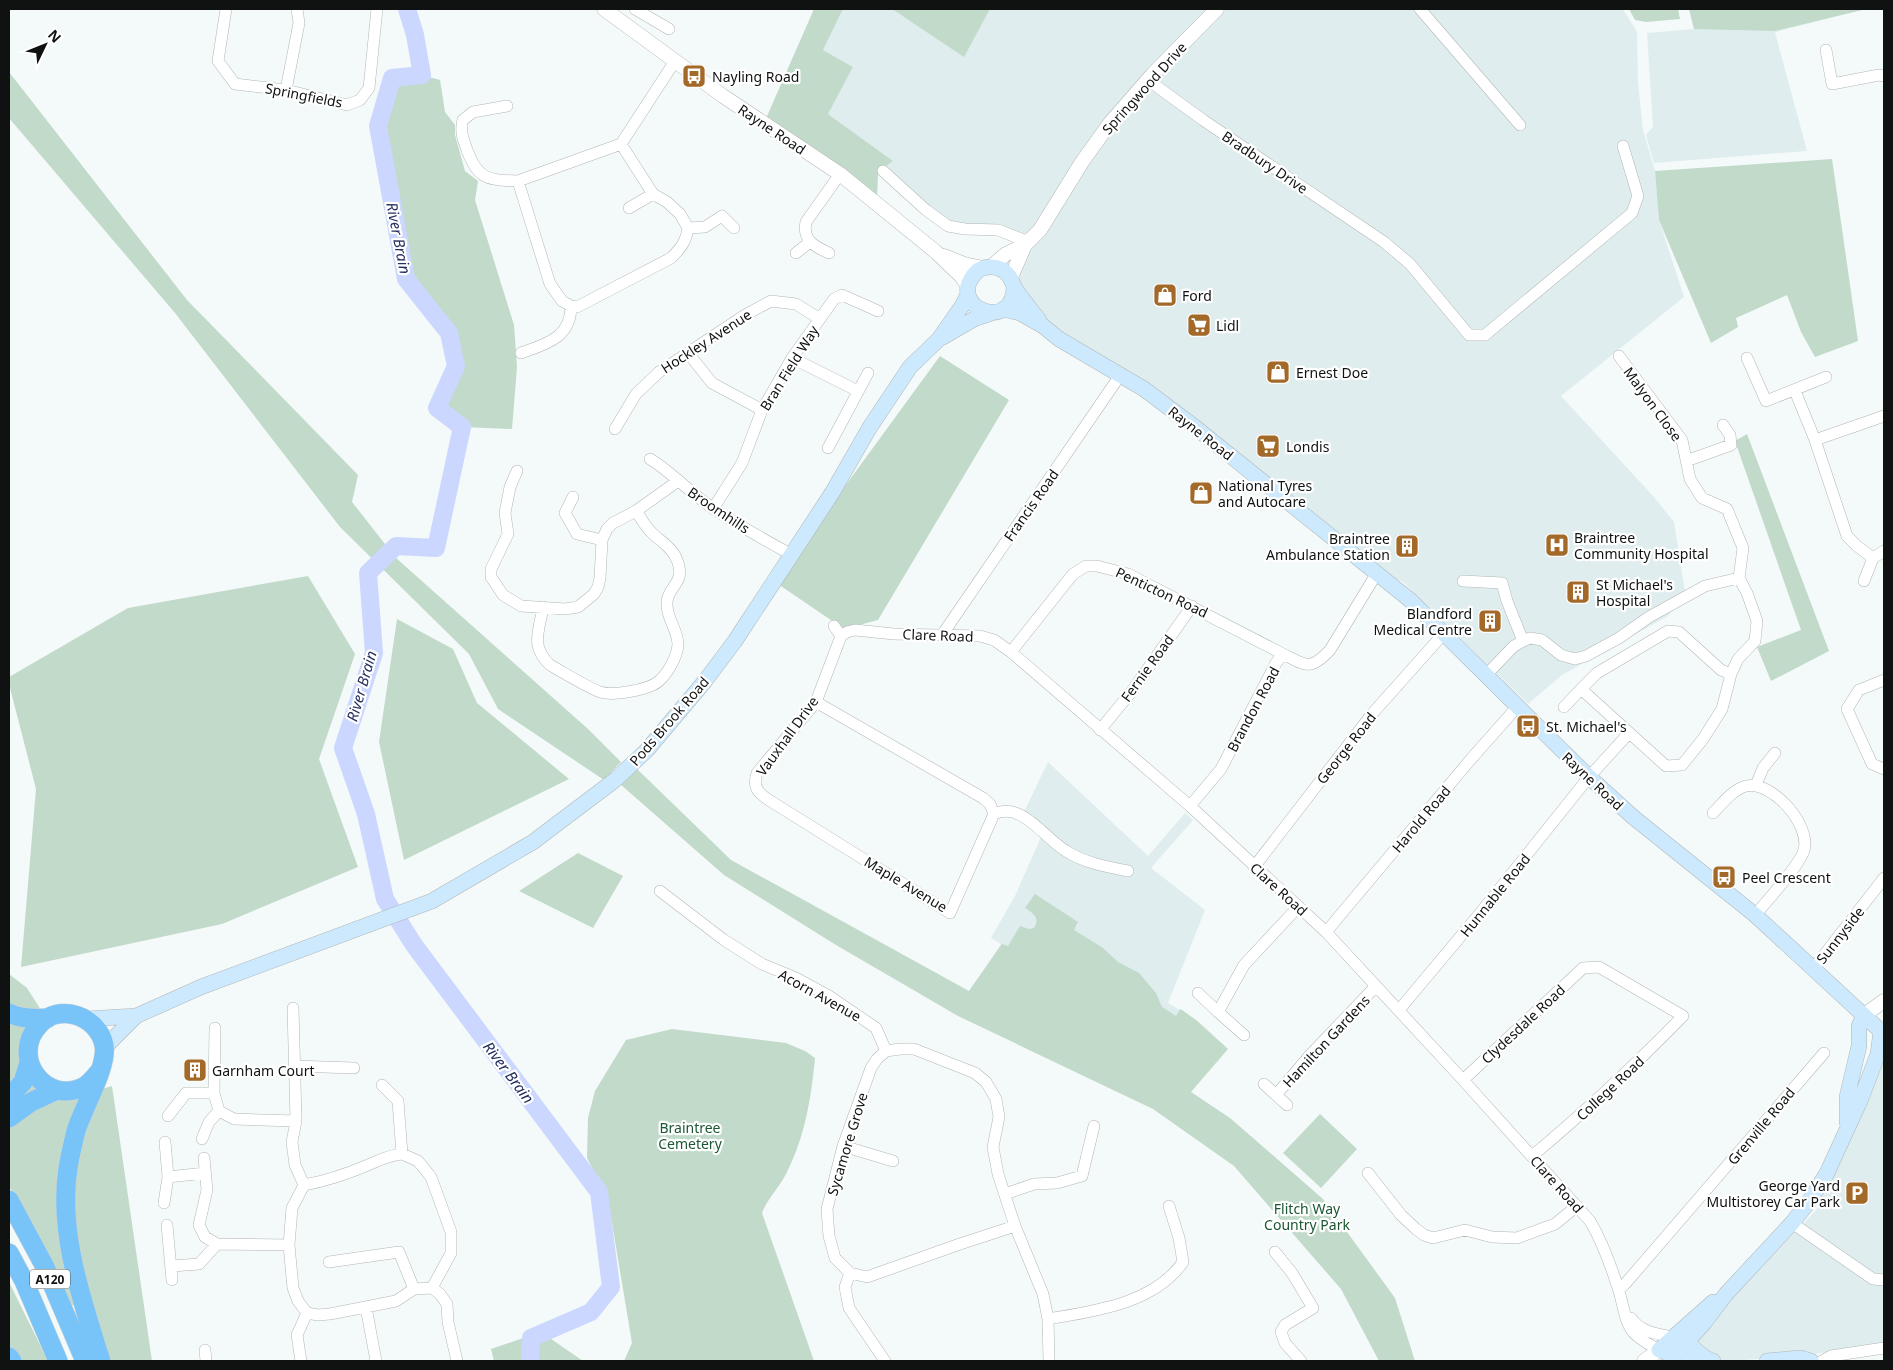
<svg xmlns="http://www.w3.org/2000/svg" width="1893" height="1370" font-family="'Noto Sans',sans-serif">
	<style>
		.built { fill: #dfedef }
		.green { fill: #c2dac9 }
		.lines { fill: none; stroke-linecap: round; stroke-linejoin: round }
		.river { stroke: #cbd7ff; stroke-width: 18 }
		.minor-casing { stroke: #b2b6b7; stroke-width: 12 }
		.tertiary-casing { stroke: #b2b6b7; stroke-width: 15 }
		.secondary-casing { stroke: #b2b6b7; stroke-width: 16 }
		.trunk-casing { stroke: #d4d4d4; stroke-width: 20 }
		.minor { stroke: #fff; stroke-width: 11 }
		.tertiary { stroke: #fff; stroke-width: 14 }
		.secondary { stroke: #cce9fd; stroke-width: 15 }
		.trunk { stroke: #78c4f8; stroke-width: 19 }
		.labels { text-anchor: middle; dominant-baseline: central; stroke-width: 4.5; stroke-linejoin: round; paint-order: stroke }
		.shield { fill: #fff; stroke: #585959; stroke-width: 1 }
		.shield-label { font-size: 12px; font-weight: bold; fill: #101212 }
		.poi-label { font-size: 14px; fill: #101212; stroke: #fff; text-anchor: start }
		.street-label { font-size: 14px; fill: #101212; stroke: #fff }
		.park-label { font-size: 14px; fill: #1b5733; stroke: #fff }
		.water-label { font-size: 15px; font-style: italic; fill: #242f5f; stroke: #fff }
	</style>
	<rect width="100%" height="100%" fill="#f4f9fa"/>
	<!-- built -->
	<path class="built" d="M843,9H892L964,56L990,9H1623L1637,32L1638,83L1643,130L1655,171L1659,220L1684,297L1561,396L1653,496L1674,522L1685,592L1668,616L1562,675L1528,704L1402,581L1377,573L1196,428L1059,339L1007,264L1028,243L998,230L948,226L878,172L893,161L828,114L853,67L823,50Z
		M1689,9H1866L1775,32L1807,151L1654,163L1646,135L1653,127L1647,33L1694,29Z
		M1048,762L1148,856L1185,813L1193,820L1151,868L1205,910L1168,1003L1196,1020L1228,1049L969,991L1001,944L991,938L1015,896L1041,837L1020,820Z
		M1884,1062V1345L1814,1354L1733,1361L1713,1359L1700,1347L1698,1338L1708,1324L1817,1209Z"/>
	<!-- green -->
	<path class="green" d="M814,9H843L823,50L853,67L828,114L893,161L878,172L877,202L764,123Z
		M892,9H990L964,57Z
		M1629,9H1678L1680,19L1646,22L1635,20Z
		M1689,9H1866L1775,31L1694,29Z
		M9,72L187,300L358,475L352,502L396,558L588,729L621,762L604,780L498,709L469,654L340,527L175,313L9,118Z
		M422,75L440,80L445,112L455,125V135L465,171L478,181L475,200L514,325L517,367L512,429L462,427L437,408L456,366L449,333L406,279L378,126L392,78Z
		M1832,159L1858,341L1815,357L1801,332L1787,295L1736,318L1738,327L1711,343L1659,220L1655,171Z
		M940,356L1009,400L878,620L844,629L775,582Z
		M1747,434L1829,651L1771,681L1757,647L1801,630L1735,441Z
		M308,576L355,654L319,759L358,867L222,924L21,967L36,789L9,684V677L128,608Z
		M397,619L453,649L477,703L569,779L404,860L379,742Z
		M637,769L731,860L969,991L1002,944L1008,946L1020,926L1029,929L1034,928C1040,918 1034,914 1025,908L1035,894L1078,922L1074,930L1103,948L1118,962L1139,973L1156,993L1162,1007L1176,1016L1180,1009L1182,1010L1196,1020L1228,1049L1191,1092L1230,1118L1323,1199L1395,1298L1415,1361H1379L1341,1289L1234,1166L1153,1109L958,1016L836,945L724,875L620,784Z
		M578,853L623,876L593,928L519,891Z
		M9,974L27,988L41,1010L24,1030L20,1052L29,1079L83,1095L112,1086L152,1361H109L98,1319L72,1305L9,1186Z
		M672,1029L786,1043L805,1051L815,1058C811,1099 805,1137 786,1174C779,1188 767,1199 762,1213L814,1361H624L632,1343L608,1199L587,1158L588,1118L595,1091L626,1040Z
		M1320,1114L1357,1149L1321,1188L1283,1153Z
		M9,1282L48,1361H16L9,1352Z
		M541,1332L583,1361H494L491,1349Z"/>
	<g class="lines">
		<!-- river -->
		<path class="river" d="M407,9L415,35L422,75L392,78L378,126L406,279L449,333L456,366L437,408L462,427L436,548L396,546L368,573L374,653L343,748L366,814L385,899L414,945L599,1192L611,1287L591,1312L531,1338L530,1361"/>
		<!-- minor casing -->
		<g class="minor-casing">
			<path id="minor" d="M226,9L218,61L235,84L286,90L347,105L360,100L369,88L377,9
				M635,9L669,29
				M1420,9L1520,125
				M1826,50L1832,84L1879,75L1884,76
				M675,61L621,144L518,181L550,284L562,301L571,306L577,307L671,258C681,248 686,242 688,228L705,227L722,216L734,228
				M1148,80L1203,120L1384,242L1410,264L1469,335H1485L1632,213L1638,196L1623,146
				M286,90L299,23L297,9
				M507,106L473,112L463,120C460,131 463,139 467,150C478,180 488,180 518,181
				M621,144L653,194L667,202L680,214L688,228
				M883,171L926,210L948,226L965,229L998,230L1029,242
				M629,208L653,194
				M796,253L810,242
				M829,253C815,247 802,240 806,222L840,174
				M521,353C546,344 571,338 571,306
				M688,353L712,383L762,410
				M1619,356L1682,440L1690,479L1702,498L1727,509L1743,548L1739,578
				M792,358L858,391
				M1747,358L1766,401L1826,377
				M1795,391L1815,440L1847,536L1857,546L1873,558L1884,551
				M615,429L636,394L659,372L745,315L771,301L796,304L820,319
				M1815,440L1884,416
				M828,448L868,373
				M650,459C673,473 691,494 714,509C739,526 765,540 792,555
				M1686,461L1731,445L1730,435L1723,425
				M517,471L510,487L505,513L508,534L491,569V577L503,595L521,606L565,609L578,607L594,594L598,587L600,578L602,540L607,529L613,523L636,511L678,481
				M573,497L565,513L577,534L602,540
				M713,509L742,463L762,410L792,358L834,299L842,295L878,311
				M1463,581L1502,583L1507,601L1523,641
				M1864,581L1873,558
				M543,607C539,632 530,646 550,665C566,674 583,685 600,692C613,696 649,690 659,681C668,673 677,657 678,645C678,630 667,619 667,605C666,586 687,584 677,560C673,548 660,541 651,532C645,526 641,518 636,511
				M834,626L841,636
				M942,635L1121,374
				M841,636L847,632L855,630L894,634L980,636L994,640L1011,652L1190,806L1326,932L1463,1080L1590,1221C1602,1241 1611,1266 1618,1288C1623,1302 1624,1321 1633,1332C1640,1340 1650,1345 1659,1350
				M1011,652L1073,574L1086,566H1097L1128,574L1283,654
				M1486,675L1514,646L1523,641L1530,638L1542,640L1561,655L1575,659L1586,656L1619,638L1649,617L1705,586L1739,578L1747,593L1757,621L1755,641L1738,659L1731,674L1722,709L1703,739L1682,765L1666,766L1581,689L1597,673L1668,631L1679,632L1721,670L1731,674
				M1884,680L1859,690L1847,709L1872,764L1884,769
				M816,702L983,798L990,804L994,814L950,913L772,802C759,794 752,788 757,773L816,702L841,636
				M1564,707L1581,689
				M1100,730L1132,691L1192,606
				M1756,785L1763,768L1775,753
				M1190,806L1221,769L1276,663L1283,654C1307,666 1310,671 1330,650L1377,573
				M1713,813C1722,804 1732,790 1746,786C1771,780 1811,824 1804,850C1800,865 1767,901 1755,915
				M994,814C1022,801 1044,838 1066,851C1085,863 1107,867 1128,871
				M1254,867L1372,714L1445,632
				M660,891L724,940L762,964L796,978L829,996L876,1028L886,1051
				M1326,932L1471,759L1518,706
				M1814,968L1884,878
				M1198,993L1218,1012L1244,965L1298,907
				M293,1008L296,1121L292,1142L295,1165L304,1185
				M1399,1010L1481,912L1589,777L1629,733
				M1218,1012L1244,1035
				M215,1028L214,1093L219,1111L234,1119L296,1121
				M294,1066L354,1068
				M1463,1080L1583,968L1599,967L1683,1016C1635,1065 1585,1112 1532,1156
				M1264,1084L1287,1105
				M382,1085L398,1101L402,1154
				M1276,1095L1311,1054L1376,986
				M168,1116L186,1093H214
				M202,1139L209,1122L219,1111
				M843,1146L893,1161
				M402,1154L418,1161L431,1177L451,1232V1253L432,1288L414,1289L396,1301L330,1314L318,1315L307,1313L298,1301L293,1288L289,1245L292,1208L304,1185C326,1181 347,1174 368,1165C380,1160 389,1155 402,1154Z
				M204,1158L207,1190L199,1225L205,1237L217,1244L289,1245
				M1368,1173L1401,1215L1416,1229L1424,1235L1433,1238L1465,1230L1492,1237L1517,1238L1555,1224L1577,1206
				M168,1177L205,1173
				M1005,1194L1034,1184L1057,1183L1082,1176L1094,1126
				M164,1203L168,1177L165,1142
				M1792,1223L1873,1279L1884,1280
				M167,1225L172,1280
				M1015,1226L960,1244L867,1277L850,1273L835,1258L829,1236L827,1209L843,1146L871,1068L877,1059L886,1051L900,1049H914L975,1073L986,1082L996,1099L999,1117L993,1147L998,1174L1015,1226L1043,1294L1048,1319L1049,1361
				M1275,1252L1292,1273L1313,1308L1285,1325L1281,1332L1285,1343L1301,1361
				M329,1262L399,1252L414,1289
				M172,1266L199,1264L217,1244
				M850,1273L845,1287L849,1308L885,1361
				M432,1288L440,1294L447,1304L448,1322L457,1361
				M1619,1289L1625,1284L1824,1053
				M366,1307L376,1361
				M1631,1318C1640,1332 1658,1334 1673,1337
				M1048,1319C1094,1311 1154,1304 1183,1262L1179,1238L1169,1206
				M205,1350L206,1361
				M301,1361L297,1335L307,1313
				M1822,1361L1831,1356L1884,1348"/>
		</g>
		<!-- tertiary casing -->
		<g class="tertiary-casing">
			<path id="tertiary" d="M604,9L723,96L840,174L936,252L961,276L968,286
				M944,256L964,264L983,268
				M991,267L1006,254L1025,245L1040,230L1082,162L1110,123L1152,75L1217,9
				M1011,277L1025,245
				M1864,1015L1884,1001
				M1644,1361L1659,1350"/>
		</g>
		<!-- secondary casing -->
		<g class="secondary-casing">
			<path id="secondary" d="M1014,287C1013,333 949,308 973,276C981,264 1000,264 1009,276C1012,280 1013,285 1016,290C1023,300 1031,310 1039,320
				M1003,309L1020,313L1043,326L1059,339L1144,389L1196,428L1410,600L1589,777L1633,817L1755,915L1884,1034
				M943,337L974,319L992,313
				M86,1019L136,1016L201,987L432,901L533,842L615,780L647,750L705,681L735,641L832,493L870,427L910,367L939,339L962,306L968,294
				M104,1048L136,1016
				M1847,1122V1097L1859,1046V1026L1864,1015
				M1679,1338C1693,1343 1699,1358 1713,1361
				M1674,1356L1704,1323L1726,1294L1792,1223L1811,1199L1827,1173L1860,1101L1878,1054L1881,1031
				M1688,1361L1659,1350L1713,1302
				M1767,1361L1800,1358L1811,1361"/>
		</g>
		<!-- trunk casing -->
		<g class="trunk-casing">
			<path id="trunk" d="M9,1013C21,1019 34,1019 48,1018
				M98,1073C94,1078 90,1083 85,1086C46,1107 9,1057 39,1025C59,1002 98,1016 104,1045C108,1066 83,1108 76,1131C73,1143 70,1156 68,1168C58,1233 82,1300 101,1361
				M9,1097L23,1082L29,1062
				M9,1118L31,1102L57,1090
				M9,1200L45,1267L85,1361
				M9,1253L24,1281L58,1361
				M9,1357L12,1361"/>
		</g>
		<!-- minor -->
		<use href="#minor" class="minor"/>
		<!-- tertiary -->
		<use href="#tertiary" class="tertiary"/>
		<!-- secondary -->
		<use href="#secondary" class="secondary"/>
		<!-- trunk -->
		<use href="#trunk" class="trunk"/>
	</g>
	<!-- icons -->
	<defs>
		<g id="bus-square" transform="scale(1.25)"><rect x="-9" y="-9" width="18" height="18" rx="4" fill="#a26928" stroke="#fff"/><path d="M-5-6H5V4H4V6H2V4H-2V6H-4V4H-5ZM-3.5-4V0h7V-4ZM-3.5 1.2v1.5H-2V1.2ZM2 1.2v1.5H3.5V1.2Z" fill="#fff"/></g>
		<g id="shop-square" transform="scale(1.25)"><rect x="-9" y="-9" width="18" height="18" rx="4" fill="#a26928" stroke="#fff"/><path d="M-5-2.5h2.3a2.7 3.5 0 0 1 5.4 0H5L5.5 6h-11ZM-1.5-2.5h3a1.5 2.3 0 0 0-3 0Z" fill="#fff"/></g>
		<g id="supermarket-square" transform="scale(1.25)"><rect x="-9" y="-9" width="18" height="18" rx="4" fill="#a26928" stroke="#fff"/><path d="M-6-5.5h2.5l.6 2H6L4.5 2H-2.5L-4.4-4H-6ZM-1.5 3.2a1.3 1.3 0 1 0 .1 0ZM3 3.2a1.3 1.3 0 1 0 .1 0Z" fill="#fff"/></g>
		<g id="hospital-square" transform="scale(1.25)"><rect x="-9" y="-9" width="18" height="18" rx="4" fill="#a26928" stroke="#fff"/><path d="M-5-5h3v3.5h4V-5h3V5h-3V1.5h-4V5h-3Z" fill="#fff"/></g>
		<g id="building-square" transform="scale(1.25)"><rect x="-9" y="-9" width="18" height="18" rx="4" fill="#a26928" stroke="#fff"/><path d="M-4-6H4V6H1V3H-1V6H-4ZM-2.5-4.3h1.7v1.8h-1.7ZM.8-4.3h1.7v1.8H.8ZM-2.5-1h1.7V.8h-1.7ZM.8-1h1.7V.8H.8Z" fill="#fff"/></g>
		<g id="parking-square" transform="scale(1.25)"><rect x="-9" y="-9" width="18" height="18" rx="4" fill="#a26928" stroke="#fff"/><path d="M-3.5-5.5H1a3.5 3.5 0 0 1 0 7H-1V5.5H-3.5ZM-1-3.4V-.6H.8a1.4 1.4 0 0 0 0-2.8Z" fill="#fff"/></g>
	</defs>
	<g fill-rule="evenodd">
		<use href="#bus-square" x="694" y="76"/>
		<use href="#shop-square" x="1165" y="295"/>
		<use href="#supermarket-square" x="1199" y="325"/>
		<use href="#shop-square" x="1278" y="372"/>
		<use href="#supermarket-square" x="1268" y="446"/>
		<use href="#shop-square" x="1201" y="493"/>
		<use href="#hospital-square" x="1557" y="545"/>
		<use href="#building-square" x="1407" y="546"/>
		<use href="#building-square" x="1578" y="592"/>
		<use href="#building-square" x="1490" y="621"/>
		<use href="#bus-square" x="1528" y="726"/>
		<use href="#bus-square" x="1724" y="877"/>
		<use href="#building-square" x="195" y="1070"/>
		<use href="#parking-square" x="1857" y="1193"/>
	</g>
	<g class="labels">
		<!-- shield labels -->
		<rect class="shield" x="30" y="1269.5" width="40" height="19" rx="4"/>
		<g class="shield-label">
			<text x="50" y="1279">A120</text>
		</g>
		<!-- poi labels -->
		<g class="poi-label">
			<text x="712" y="76">Nayling Road</text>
			<text x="1182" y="295">Ford</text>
			<text x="1216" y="325">Lidl</text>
			<text x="1296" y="372">Ernest Doe</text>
			<text x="1286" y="446">Londis</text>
			<text x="1218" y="485">National Tyres<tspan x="1218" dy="16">and Autocare</tspan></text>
			<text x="1574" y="537">Braintree<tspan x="1574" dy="16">Community Hospital</tspan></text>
			<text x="1390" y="538" text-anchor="end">Braintree<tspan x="1390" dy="16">Ambulance Station</tspan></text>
			<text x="1596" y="584">St Michael's<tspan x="1596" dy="16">Hospital</tspan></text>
			<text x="1472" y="613" text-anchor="end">Blandford<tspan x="1472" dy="16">Medical Centre</tspan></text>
			<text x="1546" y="726">St. Michael's</text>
			<text x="1742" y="877">Peel Crescent</text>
			<text x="212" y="1070">Garnham Court</text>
			<text x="1840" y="1185" text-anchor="end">George Yard<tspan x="1840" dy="16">Multistorey Car Park</tspan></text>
		</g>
		<!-- street labels -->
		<g class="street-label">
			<text transform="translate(1144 88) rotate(-48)">Springwood Drive</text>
			<text transform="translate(304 95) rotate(11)">Springfields</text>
			<text transform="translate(772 129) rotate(34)">Rayne Road</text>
			<text transform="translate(1265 162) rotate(34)">Bradbury Drive</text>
			<text transform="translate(706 341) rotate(-33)">Hockley Avenue</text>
			<text transform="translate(789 368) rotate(-58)">Bran Field Way</text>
			<text transform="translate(1653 404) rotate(54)">Malyon Close</text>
			<text transform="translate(1201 433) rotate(38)">Rayne Road</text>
			<text transform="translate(1031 505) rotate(-55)">Francis Road</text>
			<text transform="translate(719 510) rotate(34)">Broomhills</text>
			<text transform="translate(1162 592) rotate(25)">Penticton Road</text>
			<text transform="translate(938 635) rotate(2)">Clare Road</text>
			<text transform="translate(1147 668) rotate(-54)">Fernie Road</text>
			<text transform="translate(1253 709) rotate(-62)">Brandon Road</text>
			<text transform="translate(669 721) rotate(-49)">Pods Brook Road</text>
			<text transform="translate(787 736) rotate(-54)">Vauxhall Drive</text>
			<text transform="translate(1346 748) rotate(-52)">George Road</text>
			<text transform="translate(1593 781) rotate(43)">Rayne Road</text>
			<text transform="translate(1421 819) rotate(-50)">Harold Road</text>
			<text transform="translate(906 884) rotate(31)">Maple Avenue</text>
			<text transform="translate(1279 889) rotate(42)">Clare Road</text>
			<text transform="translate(1495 895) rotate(-51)">Hunnable Road</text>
			<text transform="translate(1840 935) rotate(-52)">Sunnyside</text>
			<text transform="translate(820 995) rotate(29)">Acorn Avenue</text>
			<text transform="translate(1523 1024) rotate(-43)">Clydesdale Road</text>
			<text transform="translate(1326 1041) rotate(-47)">Hamilton Gardens</text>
			<text transform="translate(1610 1088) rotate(-43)">College Road</text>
			<text transform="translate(1761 1126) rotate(-50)">Grenville Road</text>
			<text transform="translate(847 1144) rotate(-73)">Sycamore Grove</text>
			<text transform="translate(1557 1184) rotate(48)">Clare Road</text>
		</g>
		<!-- park labels -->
		<g class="park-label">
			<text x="690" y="1127">Braintree<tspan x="690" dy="16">Cemetery</tspan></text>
			<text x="1307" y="1208">Flitch Way<tspan x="1307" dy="16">Country Park</tspan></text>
		</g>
		<!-- water labels -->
		<g class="water-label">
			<text transform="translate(399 238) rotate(79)">River Brain</text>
			<text transform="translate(361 686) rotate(-74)">River Brain</text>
			<text transform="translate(509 1072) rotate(53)">River Brain</text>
		</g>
	</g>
	<!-- border -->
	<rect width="1893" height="1370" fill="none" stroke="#101212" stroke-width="20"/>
	<!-- north arrow -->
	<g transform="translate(45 45) rotate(47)" stroke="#ffffff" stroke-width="4" paint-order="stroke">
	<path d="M0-4L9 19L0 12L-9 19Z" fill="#101212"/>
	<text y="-8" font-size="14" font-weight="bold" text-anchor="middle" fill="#101212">N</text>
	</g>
</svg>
